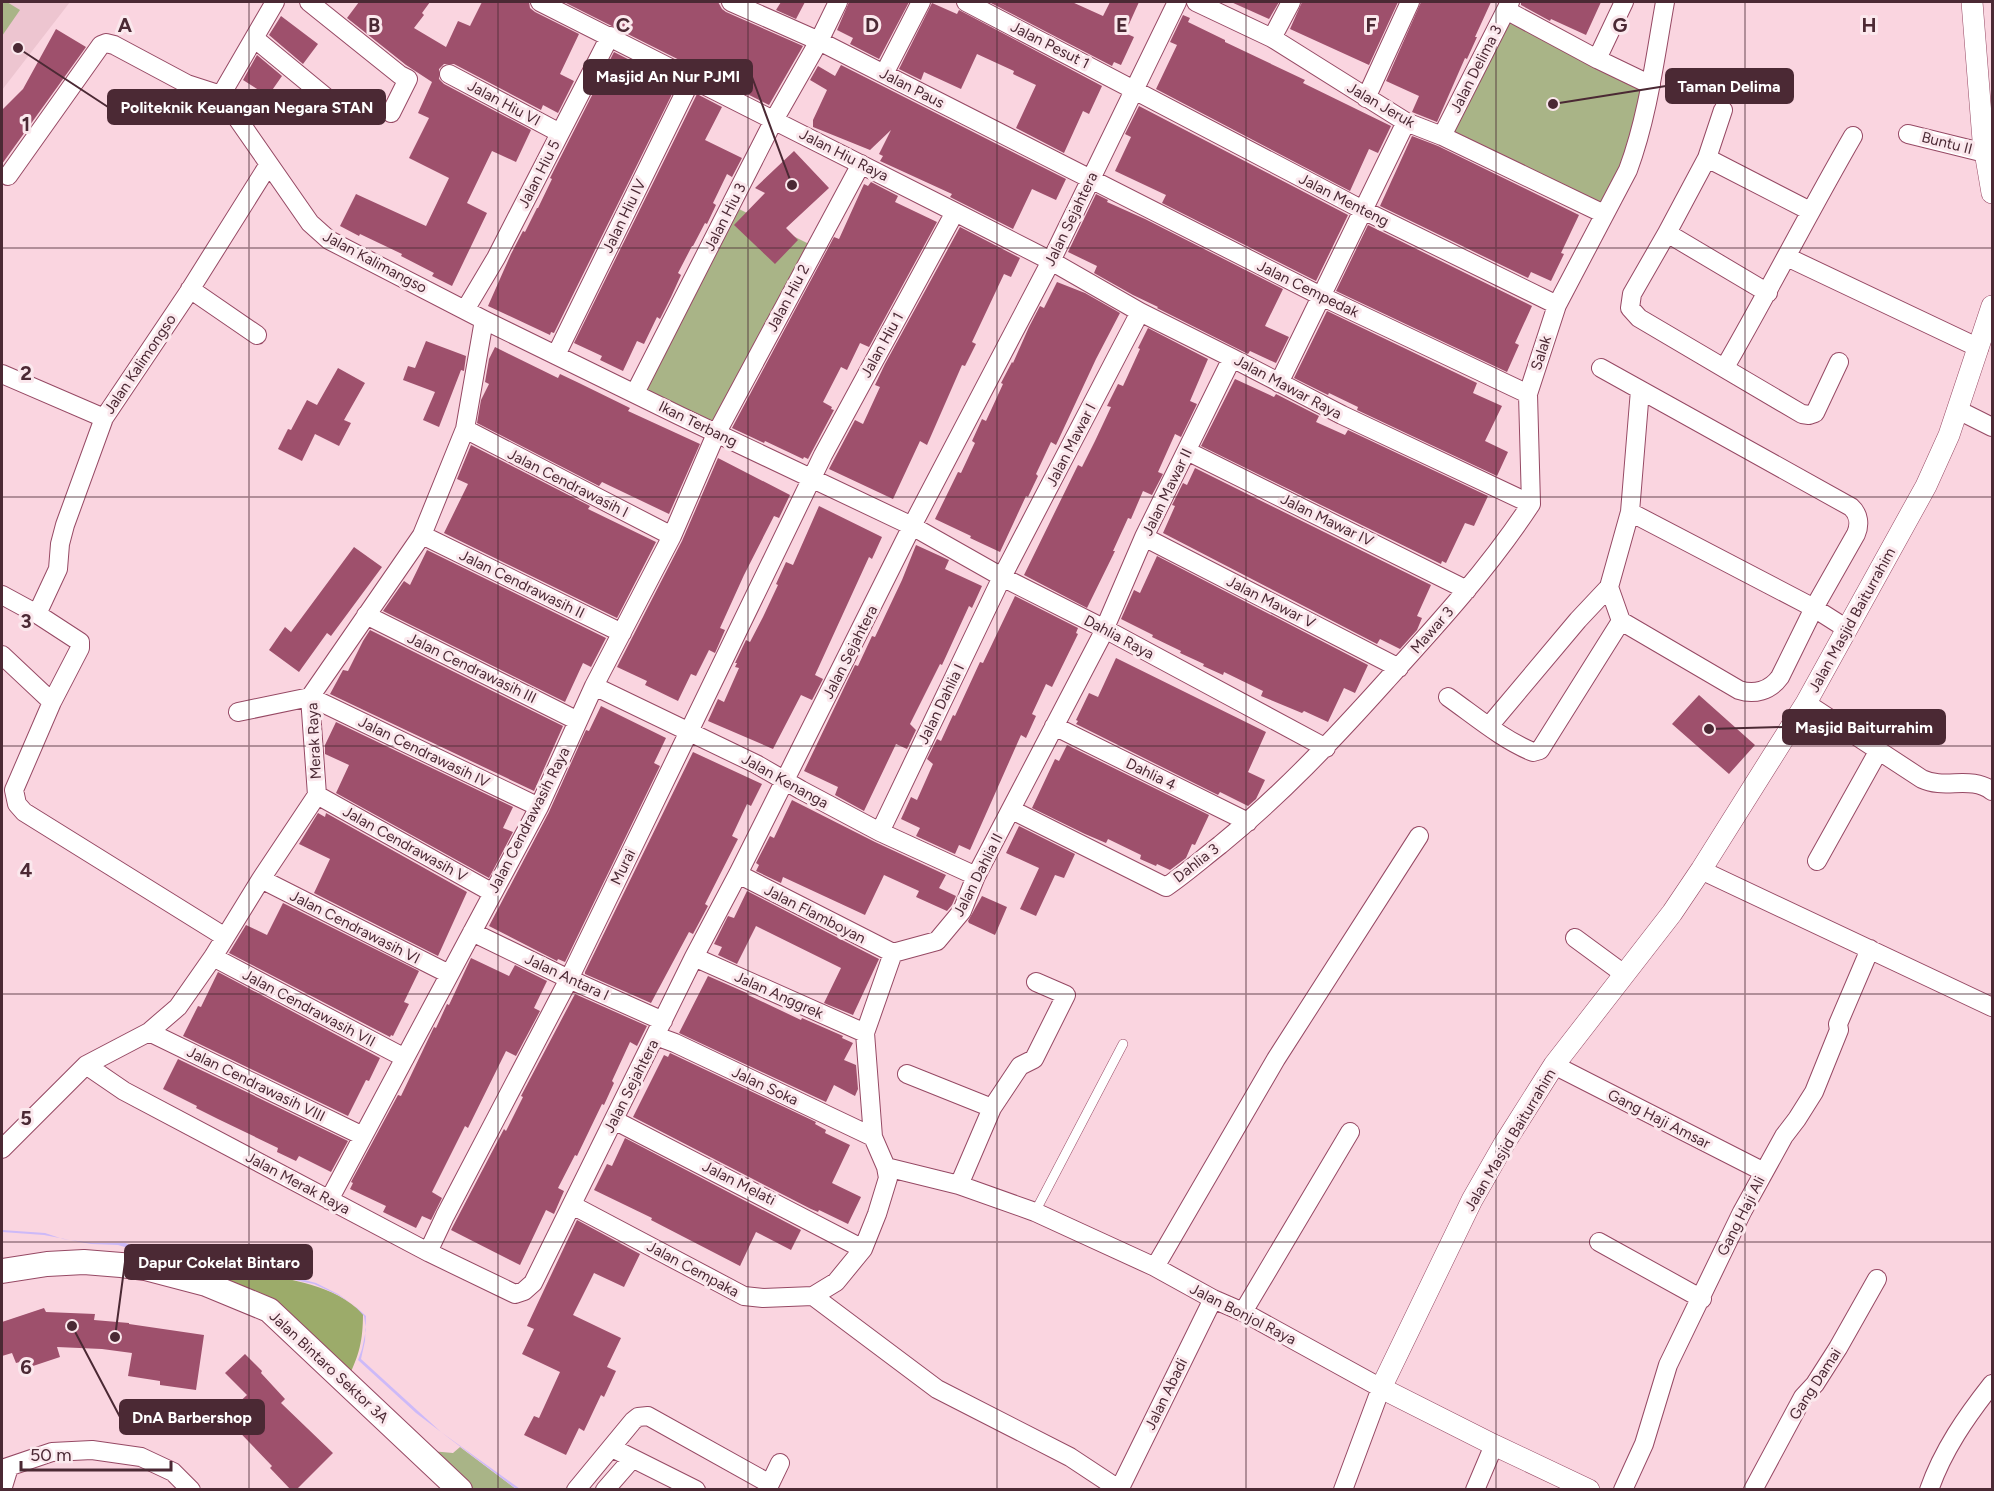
<svg xmlns="http://www.w3.org/2000/svg" width="1994" height="1491" font-family="Figtree,sans-serif">
	<style>
		.built { fill: #edc5d0 }
		.green { fill: #a9b487 }
		.forest { fill: #9cab6a }
		.water { fill: #cdb9f8 }
		.building { fill: #9e506c }
		.lines { fill: none; stroke-linecap: round; stroke-linejoin: round }
		.service-casing { stroke: #964964; stroke-width: 10 }
		.minor-casing { stroke: #964964; stroke-width: 20 }
		.tertiary-casing { stroke: #964964; stroke-width: 22 }
		.secondary-casing { stroke: #964964; stroke-width: 26 }
		.service { stroke: #fff; stroke-width: 9 }
		.minor { stroke: #fff; stroke-width: 18 }
		.tertiary { stroke: #fff; stroke-width: 21 }
		.secondary { stroke: #fff; stroke-width: 24 }
		.grid { fill: none; stroke: #4b2934; stroke-width: 1.5; stroke-opacity: 0.55 }
		.labels { text-anchor: middle; dominant-baseline: central; stroke-width: 6; stroke-linejoin: round; paint-order: stroke }
		.street-label { font-size: 15px; fill: #4b2934; stroke: #fbe8ed }
		.grid-label { font-size: 20px; text-anchor: middle; font-weight: bold; fill: #4b2934; stroke: #fbe8ed; stroke-width: 6; stroke-linejoin: round; paint-order: stroke }
		.leader { fill: none; stroke: #4b2934; stroke-width: 2 }
		.callout-dot { fill: #4b2934; stroke: #fbe8ed; stroke-width: 2 }
		.callout { fill: #4b2934; stroke: #4b2934; stroke-width: 2 }
		.callout-label { font-size: 16px; text-anchor: middle; font-weight: bold; fill: #fff }
	</style>
	<rect width="100%" height="100%" fill="#fad5e0"/>
	<!-- built -->
	<path class="built" d="M2,2H70L2,90Z"/>
	<!-- green -->
	<path class="green" d="M2,2H7L20,10L2,36Z
		M1506,10L1651,85L1604,214L1443,136Z
		M731,205L815,247L716,434L635,393Z
		M460,1447L516,1489H464L420,1450L453,1453Z"/>
	<!-- forest -->
	<path class="forest" d="M248,1270C289,1281 331,1282 363,1314C363,1341 359,1356 347,1380L219,1284Z"/>
	<!-- water -->
	<path class="water" d="M2,1230L45,1233L63,1239L92,1243H125L159,1253L202,1259L297,1278L316,1283L338,1294L355,1306L366,1316L365,1341L361,1359L441,1432L520,1489H516L416,1413L358,1360L362,1349L366,1330L364,1316L354,1305L338,1295L314,1284L198,1260L149,1254L118,1245L91,1244L44,1235L2,1232Z"/>
	<!-- building -->
	<path class="building" d="M359,2H430L422,13L424,15L414,28L446,47L458,21L470,26L482,2H529L530,8L535,12L579,34L560,74L574,81L558,113L543,105L541,110L454,64H444L439,69V79L444,84L531,130L516,162L492,151L467,203L487,213L452,286L432,276L434,273L401,256L402,254L360,234L359,236L340,226L356,194L426,226L449,178L409,158L429,118L418,113L432,82L406,65L347,18Z
		M564,2H718L722,9L726,12L803,46L769,105Z
		M781,2H805L796,19L776,10Z
		M849,2H909L879,59L850,44L853,38L837,30Z
		M989,2H1072L1103,16L1110,2H1139L1125,33L1134,37L1121,65L1114,62L1112,66Z
		M1231,2H1279L1269,19Z
		M1302,2H1398L1369,65L1290,29Z
		M1421,2H1491L1475,37H1477L1467,59L1465,58L1437,122L1412,112L1419,96L1386,81Z
		M1521,2H1601L1586,35L1551,19L1550,21L1521,5Z
		M932,3L957,14L959,10L1102,86L1089,114L1083,111L1064,153L1016,128L1036,85L1013,74L1014,71L977,54L961,89L924,72L921,80L899,69Z
		M1183,15L1190,18L1188,22L1225,40V42L1305,80L1303,83L1391,126L1378,153L1369,149L1350,191L1156,89L1177,45L1170,42Z
		M281,16L318,44L303,64L269,35Z
		M56,29L86,47L2,164V110L23,89Z
		M614,52L677,84L554,333L551,332L550,335L488,306L511,254L523,231L525,232L537,208H538L552,179L550,178Z
		M257,55L282,76L268,96L243,80Z
		M841,65L1066,179L1056,200L1032,189L1013,229L950,197L952,194L880,161L883,156L879,154L891,130L870,150L813,127V120L827,90L810,80L818,66L835,76Z
		M697,94L722,107L705,140L742,158L732,177L727,174L713,203L716,205L707,224L705,223L693,246H692L678,273L681,275L671,297L660,319L657,317L644,344L637,341L623,371L600,360L602,356L574,343Z
		M1139,106L1348,215L1316,281L1162,203L1166,195L1115,171L1131,137L1125,134Z
		M1412,136L1438,146L1579,215L1561,253L1564,254L1551,281L1531,272L1528,278L1380,206Z
		M794,151L829,188L786,228L798,240L775,264L734,225L765,193L755,188Z
		M871,182L898,196L895,202L937,222L869,347L860,343L847,370L841,367L823,402L832,407L831,409L834,410L808,459L804,457L803,459L765,441L764,443L732,428L834,237L839,239L864,184L868,186Z
		M1096,194L1108,200L1107,202L1145,219L1283,289L1265,326L1289,337L1276,363L1250,351L1248,354L1157,308L1158,307L1133,295L1094,273L1097,266L1068,252Z
		M1368,225L1532,306L1515,343L1519,345L1507,372L1336,291Z
		M960,227L1020,258L1011,277L1004,274L972,342L976,344L965,366L962,365L927,445L920,441L893,499L829,469L855,420L863,424L880,387L875,385L885,364Z
		M1057,282L1085,293L1120,313L1096,359L1056,445L1051,442L1036,474L1038,476L1028,497L1026,496L1000,552L970,538L971,536L935,519L958,472L961,473L975,443L972,441L982,419L986,421L1003,384L1001,383L1012,362L1013,363L1029,327L1040,306L1044,308Z
		M1327,311L1477,383L1473,393L1502,406L1485,441L1508,452L1497,476L1357,410L1358,407L1329,393L1328,395L1294,378Z
		M1148,328L1208,359L1190,401L1197,404L1181,437L1175,434L1158,472L1163,474L1152,495L1143,491L1131,519L1128,518L1113,551H1115L1087,608L1024,575L1078,465L1082,467L1095,441L1111,407L1107,406L1118,384L1123,386L1140,349L1138,348Z
		M426,341L466,356L464,371L461,370L439,427L423,420L435,392L403,380L408,366L415,368Z
		M495,347L558,378L560,374L579,383L630,408L628,411L700,444L669,514L602,482L599,486L477,423L481,400L489,384L485,382L489,359Z
		M338,368L365,383L344,420L351,423L339,446L315,434L302,461L278,449L288,429L291,430L307,400L317,405Z
		M1235,379L1274,397L1276,394L1319,416L1316,422L1345,435L1348,430L1488,496L1474,526L1465,523L1446,563L1442,561L1441,564L1201,446Z
		M471,445L590,506L588,509L656,542L617,618L444,533L468,484L457,479Z
		M718,458L790,495L779,518L774,516L744,575L720,628L725,630L715,653L709,650L696,676L691,674L678,701L645,685L647,681L617,667L682,541Z
		M1195,468L1431,585L1417,616L1422,618L1417,630L1400,649L1380,639L1377,644L1163,533L1175,506L1172,505L1183,483L1187,485Z
		M819,506L882,537L872,559L869,557L815,675L823,679L812,700L801,695L773,749L708,721L718,699L724,702L739,668L735,667L737,663H735L746,640L750,642L763,617L778,585L776,584L786,562L793,565Z
		M916,545L949,560L945,569L982,586L972,608L969,606L942,665L940,664L910,724L916,730L907,749L896,744L864,811L835,795L838,787L804,771L855,665L858,666L872,636L875,637L902,580Z
		M354,547L382,567L331,636L327,633L299,672L269,650L285,627L291,632Z
		M427,550L606,638L591,667L583,663L565,702L383,611L404,581L410,585Z
		M1157,556L1368,665L1355,693L1344,688L1328,722L1304,711L1302,713L1261,696L1263,691L1224,672L1223,675L1203,666L1204,664L1180,653L1181,651L1152,637L1153,635L1121,619L1134,590L1140,593Z
		M1015,596L1078,628L1076,633L1078,634L1052,687L1046,684L1032,714L1036,716L1026,738L1021,735L970,850L959,845L955,854L916,836L920,828L901,819L911,797L917,800L933,764L927,759L937,739L941,741L953,715L955,716L980,662L983,663Z
		M370,630L563,726L534,791L330,694L343,670L348,671L363,641Z
		M1116,658L1266,732L1248,772L1265,780L1256,799L1248,806L1220,792L1218,795L1076,724L1078,721L1076,720L1089,693L1098,697Z
		M1699,695L1755,745L1729,774L1672,724Z
		M601,706L666,738L654,763L660,766L565,962L558,959L557,961L489,926L549,812L586,730L589,731Z
		M336,722L513,807L503,828L513,832L489,878L336,793L349,765L325,754V745Z
		M1067,745L1209,815L1195,845L1192,844L1186,858L1170,870L1157,864L1156,866L1140,859L1141,855L1108,839L1106,843L1085,834L1032,808L1055,759L1059,761Z
		M693,752L762,784L751,806L747,804L732,836L738,839L705,904L708,906L693,934L689,932L651,1003L585,974V972Z
		M792,800L875,842L946,875L939,888L956,896L952,905L947,911L916,897L919,891L884,875L865,915L783,877L781,883L756,871L759,865L756,863L770,836L774,838Z
		M318,813L325,817L326,813L467,892L438,956L314,893L330,859L299,844Z
		M1019,826L1075,854L1064,878L1055,875L1036,916L1020,909L1039,868L1006,853Z
		M747,891L879,959L853,1015L824,1003L841,968L756,926L737,964L718,955L722,947L714,944L728,916L734,918Z
		M982,896L1007,907L995,935L969,923L968,921Z
		M283,903L419,971L404,1002L409,1004L393,1036L391,1035L390,1037L229,953L246,925L267,935Z
		M471,958L509,976L515,965L547,981L534,1008L540,1011L516,1056L506,1051L468,1128L465,1126L432,1192L442,1198L431,1220L422,1216L416,1228L383,1212L386,1206L350,1189L353,1183L351,1182L398,1095L401,1096L434,1027L436,1028L447,1004L449,1005Z
		M218,972L380,1058L369,1081L366,1080L348,1116L183,1036L198,1006L201,1007Z
		M708,976L749,994L748,995L801,1020L802,1018L843,1036L842,1038L853,1043L844,1060L856,1065L858,1089L855,1096L834,1085L826,1102L679,1033Z
		M575,994L647,1026L637,1046L630,1042L612,1081L614,1083L604,1105L602,1104L577,1156L575,1155L558,1188L564,1191L554,1214L546,1210L520,1265L451,1230L504,1129L506,1131L523,1097L521,1096Z
		M670,1053L816,1122L815,1124L826,1130L825,1133L850,1145L832,1183L861,1197L848,1224L819,1210L818,1212L811,1209L635,1118L633,1117L664,1055L668,1057Z
		M178,1059L348,1141L331,1172L299,1156L296,1161L277,1152L278,1148L218,1119L196,1108L197,1106L163,1089Z
		M625,1138L801,1230L791,1250L756,1232L740,1266L651,1220L652,1218L594,1190L607,1164L612,1166Z
		M577,1220L640,1254L624,1287L594,1273L573,1315L621,1338L607,1367L616,1371L604,1397L601,1395L584,1431L579,1428L566,1455L524,1435L534,1416L539,1418L560,1372L522,1354L534,1329L527,1326Z
		M44,1308L46,1312L95,1314L94,1320L129,1323V1324L204,1335L196,1390L160,1385V1381L128,1376L132,1353L102,1349L57,1347L60,1357L30,1367L27,1360L16,1363L12,1353L2,1356V1322Z
		M245,1354L262,1371L261,1373L285,1399L281,1403L333,1453L296,1490H291L270,1468L272,1466L224,1416L247,1395L225,1373Z"/>
	<g class="lines">
		<!-- service casing -->
		<g class="service-casing">
			<path id="service" d="M1035,1212L1123,1044"/>
		</g>
		<!-- minor casing -->
		<g class="minor-casing">
			<path id="minor" d="M275,2L221,95L310,223L329,240L484,320L680,416L912,526L1002,577L1103,628L1326,748
				M309,2L400,75L408,79L391,113
				M540,2L955,212L1051,261L1140,312L1232,358L1342,415L1531,504
				M731,2L819,41L1321,296L1528,394
				M966,2L1363,210L1557,305
				M1196,2L1272,38L1406,122L1442,136L1604,214
				M1506,10L1597,59L1651,85
				M254,38L345,113
				M1272,38L1291,2
				M1597,59L1624,2
				M449,74L560,133
				M884,74L921,2
				M1366,98L1410,2
				M1908,134L1985,153
				M1442,136L1510,2
				M1707,158L1723,110
				M8,176L101,45L106,43L114,45L187,84L221,95
				M1667,233L1707,158L1810,211
				M1787,257L1979,348
				M190,289L257,335
				M1768,293L1667,233L1632,294L1630,308L1639,318L1802,414L1809,415L1815,413L1839,362
				M465,310L496,258L610,36
				M556,355L692,78
				M1725,367C1769,291 1809,212 1853,136
				M1601,368L1851,507C1859,514 1860,525 1856,534L1814,608L1780,677C1770,691 1754,695 1739,690L1621,621L1609,587
				M2,374L104,418
				M1279,383L1406,122
				M635,393L774,120L819,41L838,2
				M1958,410L1992,427
				M465,429L672,536
				M1187,451L1467,590
				M1531,504L1528,394L1557,305L1628,170C1648,116 1655,58 1665,2
				M1630,512L1814,608L1847,629
				M422,535L622,633
				M1144,537L1399,668
				M2,595L37,614L80,642V648L52,702
				M37,614L58,569L60,544L65,525L104,418L188,293L269,164
				M366,615L578,721
				M2,655L52,702L14,790L17,804L24,812L225,937
				M594,686L756,764L801,790L880,832L976,876
				M1448,697C1475,716 1503,740 1533,752L1540,750L1621,621
				M1806,703L1922,779C1945,790 1971,775 1992,791
				M238,712L310,697L539,807
				M1054,726L1248,822
				M1489,726L1578,620L1609,587L1630,512L1640,390
				M317,795L493,893
				M1012,810L1166,887C1185,874 1202,859 1220,845C1281,795 1333,740 1386,681C1437,625 1489,568 1531,504
				M880,832L1002,577L1140,312
				M1817,861L1879,750
				M1701,870L1992,1007
				M738,874L893,953
				M261,879L449,974
				M472,932L569,979L663,1021
				M1575,938L1624,974
				M893,953L937,941L962,911L976,876L1101,637L1144,537L1232,358
				M213,957L405,1058
				M694,957L865,1033
				M149,1032L363,1136
				M656,1036L675,1043L873,1137
				M86,1065L124,1091L428,1252L515,1294L524,1291L533,1283L694,957L738,874L912,526L1051,261L1177,2
				M1554,1065L1764,1172
				M907,1074L992,1108
				M614,1120L863,1249
				M2,1149L86,1065L149,1032L178,1007L213,957L261,879L317,795L310,697L422,535L465,429L484,320
				M886,1167L959,1185L1035,1212L1155,1267L1213,1299L1243,1312L1381,1388L1343,1490
				M959,1185L992,1108L1020,1066L1034,1059L1066,995L1036,982
				M329,1200L539,807L594,686L672,536L716,434L861,164
				M572,1205L744,1296L763,1298L813,1296L836,1282L863,1249L877,1214L888,1178L886,1167L873,1137L865,1033L893,953
				M1599,1242L1702,1299
				M428,1252L445,1216L569,979L823,455L955,212
				M1155,1267L1276,1059L1419,836
				M813,1296L937,1389L1070,1457L1120,1490
				M1243,1312L1350,1132
				M612,1448L696,1490
				M2,1469L52,1452L92,1450L141,1457L173,1472L191,1490
				M2,1490L9,1467
				M576,1490L633,1421L638,1417L648,1416L770,1484
				M605,1490L632,1459
				M767,1490L780,1463
				M1119,1490L1213,1299
				M1475,1490L1494,1445
				M1623,1490L1644,1444L1668,1365L1742,1212L1784,1136L1797,1119L1814,1092L1839,1030L1838,1024L1870,949
				M1753,1490L1803,1397L1815,1384L1838,1348L1877,1279
				M1929,1490C1943,1450 1966,1417 1992,1384"/>
		</g>
		<!-- tertiary casing -->
		<g class="tertiary-casing">
			<path id="tertiary" d="M1972,2L1983,140L1992,193
				M1589,1490L1494,1445L1381,1388L1472,1200L1504,1144L1554,1065L1672,913L1701,870L1806,703L1926,486L1949,435L1992,306"/>
		</g>
		<!-- secondary casing -->
		<g class="secondary-casing">
			<path id="secondary" d="M2,1271L47,1264L84,1262L121,1265L145,1268L206,1284L269,1310L460,1490"/>
		</g>
		<!-- service -->
		<use href="#service" class="service"/>
		<!-- minor -->
		<use href="#minor" class="minor"/>
		<!-- tertiary -->
		<use href="#tertiary" class="tertiary"/>
		<!-- secondary -->
		<use href="#secondary" class="secondary"/>
	</g>
	<!-- grid -->
	<path class="grid" d="M249,2V1490M498,2V1490M748,2V1490M997,2V1490M1246,2V1490M1496,2V1490M1745,2V1490M2,248H1992M2,497H1992M2,746H1992M2,994H1992M2,1242H1992"/>
	<g class="labels">
		<!-- street labels -->
		<g class="street-label">
			<text transform="translate(1050 45) rotate(27)">Jalan Pesut 1</text>
			<text transform="translate(1476 69) rotate(-63)">Jalan Delima 3</text>
			<text transform="translate(912 88) rotate(27)">Jalan Paus</text>
			<text transform="translate(504 103) rotate(28)">Jalan Hiu VI</text>
			<text transform="translate(1381 105) rotate(30)">Jalan Jeruk</text>
			<text transform="translate(1947 143) rotate(14)">Buntu II</text>
			<text transform="translate(844 155) rotate(27)">Jalan Hiu Raya</text>
			<text transform="translate(539 174) rotate(-63)">Jalan Hiu 5</text>
			<text transform="translate(1344 200) rotate(27)">Jalan Menteng</text>
			<text transform="translate(624 216) rotate(-64)">Jalan Hiu IV</text>
			<text transform="translate(725 217) rotate(-63)">Jalan Hiu 3</text>
			<text transform="translate(1071 219) rotate(-64)">Jalan Sejahtera</text>
			<text transform="translate(375 262) rotate(28)">Jalan Kalimangso</text>
			<text transform="translate(1308 289) rotate(26)">Jalan Cempedak</text>
			<text transform="translate(788 298) rotate(-62)">Jalan Hiu 2</text>
			<text transform="translate(882 345) rotate(-61)">Jalan Hiu 1</text>
			<text transform="translate(1541 353) rotate(-72)">Salak</text>
			<text transform="translate(140 364) rotate(-56)">Jalan Kalimongso</text>
			<text transform="translate(1288 387) rotate(28)">Jalan Mawar Raya</text>
			<text transform="translate(698 424) rotate(26)">Ikan Terbang</text>
			<text transform="translate(1071 445) rotate(-63)">Jalan Mawar I</text>
			<text transform="translate(568 483) rotate(27)">Jalan Cendrawasih I</text>
			<text transform="translate(1167 492) rotate(-64)">Jalan Mawar II</text>
			<text transform="translate(1327 520) rotate(26)">Jalan Mawar IV</text>
			<text transform="translate(522 584) rotate(26)">Jalan Cendrawasih II</text>
			<text transform="translate(1271 602) rotate(27)">Jalan Mawar V</text>
			<text transform="translate(1852 620) rotate(-61)">Jalan Masjid Baiturrahim</text>
			<text transform="translate(1432 630) rotate(-49)">Mawar 3</text>
			<text transform="translate(1119 637) rotate(28)">Dahlia Raya</text>
			<text transform="translate(850 652) rotate(-63)">Jalan Sejahtera</text>
			<text transform="translate(472 668) rotate(26)">Jalan Cendrawasih III</text>
			<text transform="translate(941 704) rotate(-64)">Jalan Dahlia I</text>
			<text transform="translate(314 741) rotate(-93)">Merak Raya</text>
			<text transform="translate(424 752) rotate(26)">Jalan Cendrawasih IV</text>
			<text transform="translate(1151 774) rotate(26)">Dahlia 4</text>
			<text transform="translate(785 781) rotate(29)">Jalan Kenanga</text>
			<text transform="translate(529 820) rotate(-63)">Jalan Cendrawasih Raya</text>
			<text transform="translate(405 844) rotate(29)">Jalan Cendrawasih V</text>
			<text transform="translate(1196 863) rotate(-38)">Dahlia 3</text>
			<text transform="translate(623 867) rotate(-64)">Murai</text>
			<text transform="translate(978 875) rotate(-63)">Jalan Dahlia II</text>
			<text transform="translate(815 914) rotate(27)">Jalan Flamboyan</text>
			<text transform="translate(355 927) rotate(27)">Jalan Cendrawasih VI</text>
			<text transform="translate(567 977) rotate(25)">Jalan Antara I</text>
			<text transform="translate(779 995) rotate(24)">Jalan Anggrek</text>
			<text transform="translate(309 1008) rotate(28)">Jalan Cendrawasih VII</text>
			<text transform="translate(256 1084) rotate(26)">Jalan Cendrawasih VIII</text>
			<text transform="translate(631 1086) rotate(-63)">Jalan Sejahtera</text>
			<text transform="translate(765 1086) rotate(25)">Jalan Soka</text>
			<text transform="translate(1659 1119) rotate(27)">Gang Haji Amsar</text>
			<text transform="translate(1510 1140) rotate(-59)">Jalan Masjid Baiturrahim</text>
			<text transform="translate(298 1183) rotate(28)">Jalan Merak Raya</text>
			<text transform="translate(739 1183) rotate(27)">Jalan Melati</text>
			<text transform="translate(1741 1216) rotate(-63)">Gang Haji Ali</text>
			<text transform="translate(693 1269) rotate(28)">Jalan Cempaka</text>
			<text transform="translate(1243 1314) rotate(27)">Jalan Bonjol Raya</text>
			<text transform="translate(329 1367) rotate(43)">Jalan Bintaro Sektor 3A</text>
			<text transform="translate(1815 1384) rotate(-57)">Gang Damai</text>
			<text transform="translate(1166 1394) rotate(-64)">Jalan Abadi</text>
		</g>
	</g>
	<g class="grid-label">
		<text x="125" y="32">A</text>
		<text x="374" y="32">B</text>
		<text x="623" y="32">C</text>
		<text x="872" y="32">D</text>
		<text x="1122" y="32">E</text>
		<text x="1371" y="32">F</text>
		<text x="1620" y="32">G</text>
		<text x="1869" y="32">H</text>
		<text x="26" y="131">1</text>
		<text x="26" y="380">2</text>
		<text x="26" y="628">3</text>
		<text x="26" y="877">4</text>
		<text x="26" y="1125">5</text>
		<text x="26" y="1374">6</text>
	</g>
	<!-- callouts -->
	<path class="leader" d="M792 185L752 77M1553 104L1666 86M18 48L108 107M1709 729L1783 727M115 1337L125 1262M72 1326L120 1417"/>
	<g class="callout-dot">
		<circle cx="792" cy="185" r="6"/>
		<circle cx="1553" cy="104" r="6"/>
		<circle cx="18" cy="48" r="6"/>
		<circle cx="1709" cy="729" r="6"/>
		<circle cx="115" cy="1337" r="6"/>
		<circle cx="72" cy="1326" r="6"/>
	</g>
	<g class="callout">
		<rect x="584" y="60" width="168" height="34" rx="6"/>
		<rect x="1666" y="69" width="127" height="34" rx="6"/>
		<rect x="108" y="90" width="277" height="34" rx="6"/>
		<rect x="1783" y="710" width="162" height="34" rx="6"/>
		<rect x="125" y="1245" width="187" height="34" rx="6"/>
		<rect x="120" y="1400" width="144" height="34" rx="6"/>
	</g>
	<g class="callout-label">
		<text x="668" y="82">Masjid An Nur PJMI</text>
		<text x="1729" y="92">Taman Delima</text>
		<text x="247" y="113">Politeknik Keuangan Negara STAN</text>
		<text x="1864" y="733">Masjid Baiturrahim</text>
		<text x="219" y="1268">Dapur Cokelat Bintaro</text>
		<text x="192" y="1423">DnA Barbershop</text>
	</g>
	<!-- border -->
	<rect width="1994" height="1491" fill="none" stroke="#4b2934" stroke-width="6"/>
	<!-- scale -->
	<path d="M21 1461v9h150v-9" fill="none" stroke="#4b2934" stroke-width="3"/>
	<text x="30" y="1461" font-size="18" fill="#4b2934" stroke="#fbe8ed" stroke-width="4.5" paint-order="stroke">50 m</text>
</svg>
